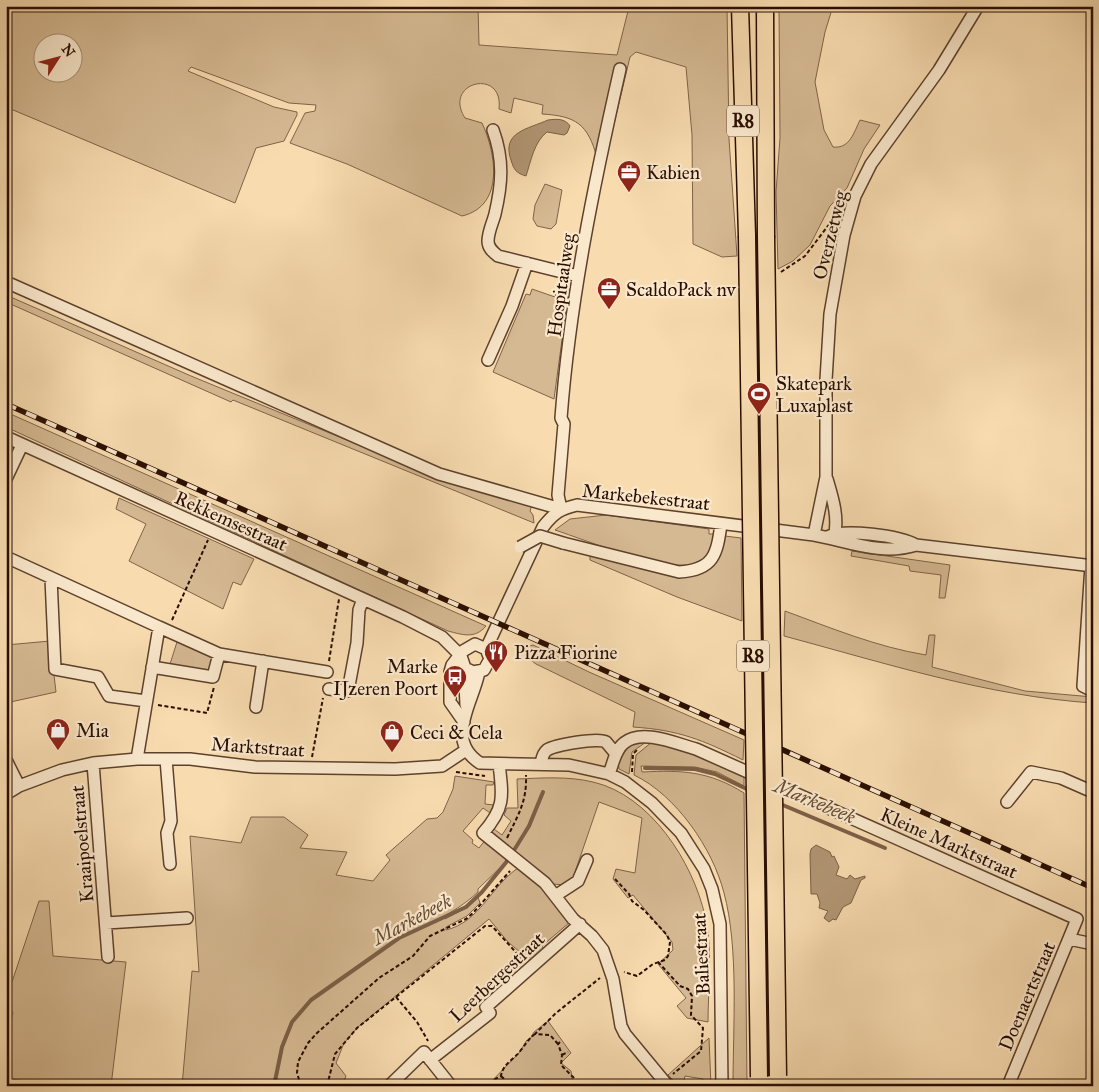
<svg xmlns="http://www.w3.org/2000/svg" width="1099" height="1092" font-family="'IM FELL Great Primer',serif">
	<style>
		.green { fill: #d5b992; stroke: #7f6349; fill-rule: evenodd }
		.water { fill: #b29674; stroke: #7b5f46 }
		.lines { fill: none; stroke-linecap: round; stroke-linejoin: round }
		.stream { stroke: #7b5f46; stroke-width: 4 }
		.minor-casing { stroke: #5d412c; stroke-width: 14 }
		.highway-casing { stroke: #290d00; stroke-width: 19 }
		.path { stroke: #290d00; stroke-width: 2; stroke-dasharray: 4 2.5; stroke-linecap: butt }
		.minor { stroke: #fae8cc; stroke-width: 11 }
		.highway { stroke: #f8dcb0; stroke-width: 16 }
		.rail-casing { stroke: #290d00; stroke-width: 5.5 }
		.rail { stroke: #fae8cc; stroke-width: 4; stroke-dasharray: 11; stroke-linecap: butt }
		.minor-bridge-casing { stroke: #5d412c; stroke-width: 14; stroke-linecap: butt }
		.highway-bridge-casing { stroke: #290d00; stroke-width: 19; stroke-linecap: butt }
		.minor-bridge { stroke: #fae8cc; stroke-width: 11 }
		.highway-bridge { stroke: #f8dcb0; stroke-width: 16 }
		.labels { text-anchor: middle; dominant-baseline: central; stroke-width: 4.5; stroke-linejoin: round; paint-order: stroke }
		.shield { fill: #fae8cc; stroke: #684f3d; stroke-width: 1 }
		.shield-label { font-size: 18px; font-weight: bold; fill: #290d00 }
		.poi-label { font-size: 19px; fill: #290d00; stroke: #fae8cc; text-anchor: start }
		.street-label { font-size: 19px; fill: #290d00; stroke: #fae8cc }
		.water-label { font-size: 20px; font-style: italic; fill: #674b34; stroke: #fae8cc }
	</style>
	<rect width="100%" height="100%" fill="#f8dcb0"/>
	<filter id="stains"><feTurbulence type="fractalNoise" baseFrequency=".004" numOctaves="4"/><feColorMatrix values="0 0 0 0 .2 0 0 0 0 .09 0 0 0 0 .02 0 0 0 .5 -.17"/></filter>
	<radialGradient id="worn" r=".72"><stop offset=".6" stop-color="#630" stop-opacity="0"/><stop offset="1" stop-color="#630" stop-opacity=".3"/></radialGradient>
	<!-- green -->
	<path class="green" d="M6,6H478L479,45L617,55L628,11L635,7L642,11L644,6H727L729,139L737,256L722,257L693,244L692,135L686,67L636,52L630,57L610,141L597,158C588,124 576,116 542,114L543,105L514,98L511,113L499,109C504,67 442,82 465,118L482,123C496,153 505,206 462,216L347,164L290,143L305,113L315,111L316,105L289,103L191,67L188,71L274,107L297,112V115L284,141L256,148L235,203L6,107ZM42,42H72V72H42Z
		M779,6H833L825,32L815,82L824,130L833,147C850,149 854,132 860,120L880,125L864,149L847,188L830,206L810,245L793,261L778,269L776,192L780,138Z
		M545,184L562,190L556,224L551,229L537,226L533,219L535,205Z
		M558,286L569,288L554,399L493,372L526,294L530,295L532,289L555,297Z
		M6,295L191,376L444,480L532,505L530,511L533,515L534,523L233,400L231,402L6,302Z
		M6,412L486,626C475,639 463,635 448,631L6,427Z
		M119,498L254,559L241,585L233,582L223,609L129,561L146,524L116,509Z
		M606,515L709,529V534H714C713,542 712,554 706,560C683,580 583,539 555,530L570,519Z
		M725,536L741,538L742,621L677,597L590,560V554L689,576C714,574 720,557 725,536Z
		M852,551L950,565L945,598H939L941,575L910,571L909,566L851,556Z
		M785,611C831,628 877,647 926,655L929,635H935L932,667L1025,691L1093,697V703C987,696 885,663 784,636Z
		M50,641L56,692L6,703V645Z
		M177,642L211,654L213,658L210,669L206,672L170,664Z
		M533,645L589,672L744,740L743,760C703,740 679,730 633,727L635,712L536,664L528,658V646Z
		M646,742L632,752L629,774L619,769L618,762L631,743Z
		M652,742L683,748L744,775V786L717,772L695,767L641,766L642,772C682,770 709,771 744,793L747,1086H733C733,1027 739,948 724,893C713,849 676,795 634,775L636,755Z
		M455,776L494,782L493,785H486L485,804L494,805L493,815L483,808L463,831L473,840L472,843L479,848L494,829L502,835L511,821L504,815L507,808H518L517,779C542,778 568,776 593,782C650,795 693,862 705,916C713,949 708,988 708,1022L687,1018L677,1006L686,998L658,964L673,950L672,942L633,895L628,898L613,879L616,869L635,873L642,818L599,802L574,875L576,879L566,885L552,884L507,857L505,863L478,889V892C467,902 457,909 444,916L445,919L466,908L478,897L480,903L467,916L446,927V930C480,922 491,886 518,868L537,880L570,922L542,946L546,952L533,963L508,942L489,919L358,1027L344,1043L336,1063L346,1076L342,1086H182L192,971L199,972L190,836L241,843L251,817H284L308,835L300,848L347,852L336,875L373,881L390,860L386,855L427,819L437,818L443,812L453,789Z
		M39,901H49L53,956L126,962L111,1086H58L6,1078V1049L13,1012L6,1009V990L9,991Z
		M548,1021L571,1053L561,1063L571,1071L573,1086H487L519,1053L527,1040L529,1041L534,1032Z
		M709,1038L711,1086H702L703,1079L685,1076L683,1085L677,1084L668,1075Z"/>
	<!-- water -->
	<path class="water" d="M548,120C556,119 565,118 570,126L567,133L564,135L547,132C534,142 531,161 526,176C516,173 514,170 511,160C501,132 528,129 548,120Z
		M816,845L830,852L832,857L834,856L839,867L836,875L847,879L850,875L855,879L865,876V878L861,880L851,903L843,907L836,920L833,919L829,922L824,918L828,911L819,908L820,903L817,894H811L810,854L811,849Z"/>
	<g class="lines">
		<!-- stream -->
		<path class="stream" d="M645,768L695,769L715,774L751,791
			M778,803L885,848
			M274,1086L282,1047L292,1022L311,1000L399,938L466,907L482,892L508,860L529,826L543,792"/>
		<!-- minor casing -->
		<g class="minor-casing">
			<path id="minor" d="M493,130C504,160 502,184 495,214C493,222 488,232 488,241C488,248 493,252 498,256L578,276
				M6,282L439,474L561,509
				M488,360L512,306L527,263
				M6,437L403,617L442,637L461,656
				M6,479L22,445
				M827,479C833,499 839,518 834,539
				M561,509L558,495L564,424L561,418C570,300 594,184 620,69
				M814,535L826,477V380L830,314L844,235L855,196L871,164L939,70L978,6
				M827,537C844,528 900,536 916,545
				M563,543L679,572C714,570 717,554 721,524
				M6,557L159,627
				M1091,566L1083,686L1093,691
				M51,578L55,669L98,677L109,696L146,701
				M486,649L543,527C554,513 560,509 577,505L814,535C848,541 881,556 916,545L1093,566
				M461,656L465,668L473,672L484,670L490,659L486,649L475,644L463,651L452,665L450,672V702L464,722
				M152,667L213,677L219,654
				M479,672C473,703 444,740 480,763L569,765L609,774L625,782L652,803L681,833L704,869L712,889L720,924L722,1086
				M329,689L348,691L357,643L359,610L363,599
				M466,705L465,683L469,671
				M256,707L263,661
				M137,759L159,627L219,654L327,672
				M166,759L171,821L167,833L170,864
				M6,760L19,786
				M93,763L108,957
				M499,764C503,797 505,808 483,833L545,883L573,919L592,936L603,950L613,979L621,1026L625,1034L668,1086
				M541,764C542,759 542,754 547,750C555,745 599,737 606,742L616,754
				M609,774C613,764 615,750 624,743C642,728 677,744 696,749L1077,919L1008,1086
				M6,794L19,786L62,770L93,763L137,759H190L255,767L395,769L442,766L466,750
				M1007,802L1031,772L1061,778L1093,792
				M555,896L578,881L587,860
				M106,923L187,918
				M1069,939L1093,944
				M430,1060L490,1013L486,1007L580,924
				M389,1086L424,1052L451,1086"/>
		</g>
		<!-- highway casing -->
		<g class="highway-casing">
			<path id="highway" d="M740,6L747,236
				M765,6L766,236"/>
		</g>
		<!-- path -->
		<path class="path" d="M781,272L805,256L837,214
			M172,620L208,540
			M329,661L339,599
			M158,705L207,713L214,687
			M312,757L323,698
			M456,772L485,776
			M632,772L633,754L638,749
			M507,838C518,815 527,802 526,775
			M615,879L629,894L632,901L644,910L667,935L670,942L668,956L665,960L653,964L637,976L624,972
			M1088,917L1093,919
			M658,962L680,986L688,989L692,996L691,1015L703,1028L701,1051L673,1074
			M396,997L417,1022L428,1041
			M560,1042L558,1044L562,1055L561,1065L575,1079L576,1086
			M558,1044L550,1035L535,1034L556,1013L600,978
			M562,1055L568,1052
			M501,1076L512,1086
			M301,1086L297,1073L298,1062L308,1043L317,1033L379,978L413,956L430,936L466,919L473,913L510,871
			M327,1086L335,1054L357,1028L485,926H492L522,959
			M483,1086L501,1076C503,1063 514,1060 521,1050C526,1044 528,1039 535,1034"/>
		<!-- minor -->
		<use href="#minor" class="minor"/>
		<!-- highway -->
		<use href="#highway" class="highway"/>
		<!-- rail casing -->
		<g class="rail-casing">
			<path id="rail" d="M6,404L1093,888"/>
		</g>
		<!-- rail -->
		<use href="#rail" class="rail"/>
		<!-- minor-bridge casing -->
		<g class="minor-bridge-casing">
			<path id="minor-bridge" d="M520,547L540,536L563,543"/>
		</g>
		<!-- highway-bridge casing -->
		<g class="highway-bridge-casing">
			<path id="highway-bridge" d="M747,236L759,1077
				M766,236L778,1076"/>
		</g>
		<!-- minor-bridge -->
		<use href="#minor-bridge" class="minor-bridge"/>
		<!-- highway-bridge -->
		<use href="#highway-bridge" class="highway-bridge"/>
	</g>
	<!-- icons -->
	<defs>
		<g id="office-pin" transform="scale(1.25)"><path d="M0 17L-7.5 6A9.5 9.5 0 1 1 7.5 6Z" fill="#8f2418" stroke="#fae8cc"/><path d="M-6-3h4V-5.5h4V-3h4V5H-6ZM-1-4.5V-3h2v-1.5ZM-6 0V1H6V0Z" fill="#fff"/></g>
		<g id="stadium-pin" transform="scale(1.25)"><path d="M0 17L-7.5 6A9.5 9.5 0 1 1 7.5 6Z" fill="#8f2418" stroke="#fae8cc"/><path d="M0-5a6.5 5 0 1 0 0 10a6.5 5 0 1 0 0-10ZM-3.5-1.8h7v3.6h-7Z" fill="#fff"/></g>
		<g id="restaurant-pin" transform="scale(1.25)"><path d="M0 17L-7.5 6A9.5 9.5 0 1 1 7.5 6Z" fill="#8f2418" stroke="#fae8cc"/><path d="M-5-6h1v4h1v-4h1v4h1v-4h1v5L-1.5 .5V6h-2V.5L-5-1ZM5-6V6H3V1.5H1.5Q1.5-4 5-6Z" fill="#fff"/></g>
		<g id="bus-pin" transform="scale(1.25)"><path d="M0 17L-7.5 6A9.5 9.5 0 1 1 7.5 6Z" fill="#8f2418" stroke="#fae8cc"/><path d="M-5-6H5V4H4V6H2V4H-2V6H-4V4H-5ZM-3.5-4V0h7V-4ZM-3.5 1.2v1.5H-2V1.2ZM2 1.2v1.5H3.5V1.2Z" fill="#fff"/></g>
		<g id="shop-pin" transform="scale(1.25)"><path d="M0 17L-7.5 6A9.5 9.5 0 1 1 7.5 6Z" fill="#8f2418" stroke="#fae8cc"/><path d="M-5-2.5h2.3a2.7 3.5 0 0 1 5.4 0H5L5.5 6h-11ZM-1.5-2.5h3a1.5 2.3 0 0 0-3 0Z" fill="#fff"/></g>
	</defs>
	<g fill-rule="evenodd">
		<use href="#office-pin" x="629" y="172"/>
		<use href="#office-pin" x="609" y="289"/>
		<use href="#stadium-pin" x="759" y="394"/>
		<use href="#restaurant-pin" x="496" y="652"/>
		<use href="#bus-pin" x="455" y="677"/>
		<use href="#shop-pin" x="58" y="730"/>
		<use href="#shop-pin" x="392" y="732"/>
	</g>
	<g class="labels">
		<!-- shield labels -->
		<g class="shield">
			<rect x="727" y="105.5" width="32" height="31" rx="4"/>
			<rect x="737" y="640.5" width="32" height="31" rx="4"/>
		</g>
		<g class="shield-label">
			<text x="743" y="121">R8</text>
			<text x="753" y="656">R8</text>
		</g>
		<!-- poi labels -->
		<g class="poi-label">
			<text x="646" y="172">Kabien</text>
			<text x="626" y="289">ScaldoPack nv</text>
			<text x="776" y="383">Skatepark<tspan x="776" dy="22">Luxaplast</tspan></text>
			<text x="514" y="652">Pizza Fiorine</text>
			<text x="438" y="666" text-anchor="end">Marke<tspan x="438" dy="22">IJzeren Poort</tspan></text>
			<text x="76" y="730">Mia</text>
			<text x="410" y="732">Ceci &amp; Cela</text>
		</g>
		<!-- street labels -->
		<g class="street-label">
			<text transform="translate(830 235) rotate(-76)">Overzetweg</text>
			<text transform="translate(561 285) rotate(-82)">Hospitaalweg</text>
			<text transform="translate(646 497) rotate(6)">Markebekestraat</text>
			<text transform="translate(231 521) rotate(24)">Rekkemsestraat</text>
			<text transform="translate(258 747) rotate(4)">Marktstraat</text>
			<text transform="translate(949 843) rotate(24)">Kleine Marktstraat</text>
			<text transform="translate(82 844) rotate(-95)">Kraaipoelstraat</text>
			<text transform="translate(701 954) rotate(-93)">Baliestraat</text>
			<text transform="translate(497 977) rotate(-43)">Leerbergestraat</text>
			<text transform="translate(1027 996) rotate(-67)">Doenaertstraat</text>
		</g>
		<!-- water labels -->
		<g class="water-label">
			<text transform="translate(815 801) rotate(23)">Markebeek</text>
			<text transform="translate(412 919) rotate(-28)">Markebeek</text>
		</g>
	</g>
	<!-- margin -->
	<rect width="1099" height="1092" fill="none" stroke="#f8dcb0" stroke-width="25"/>
	<rect x="8" y="8" width="1084" height="1077" fill="none" stroke="#290d00" stroke-width="2.5"/>
	<rect x="12" y="12" width="1074" height="1067" fill="none" stroke="#290d00"/>
	<!-- north arrow -->
	<g transform="translate(58 58) rotate(54)"><circle r="24" fill="#fae8cc" stroke="#a6907a"/>
	<path d="M0-4L9 19L0 12L-9 19Z" fill="#8f2418"/>
	<text y="-8" font-size="14" font-weight="bold" text-anchor="middle" fill="#290d00">N</text>
	</g>
	<rect width="100%" height="100%" filter="url(#stains)"/>
	<rect width="100%" height="100%" fill="url(#worn)"/>
</svg>
